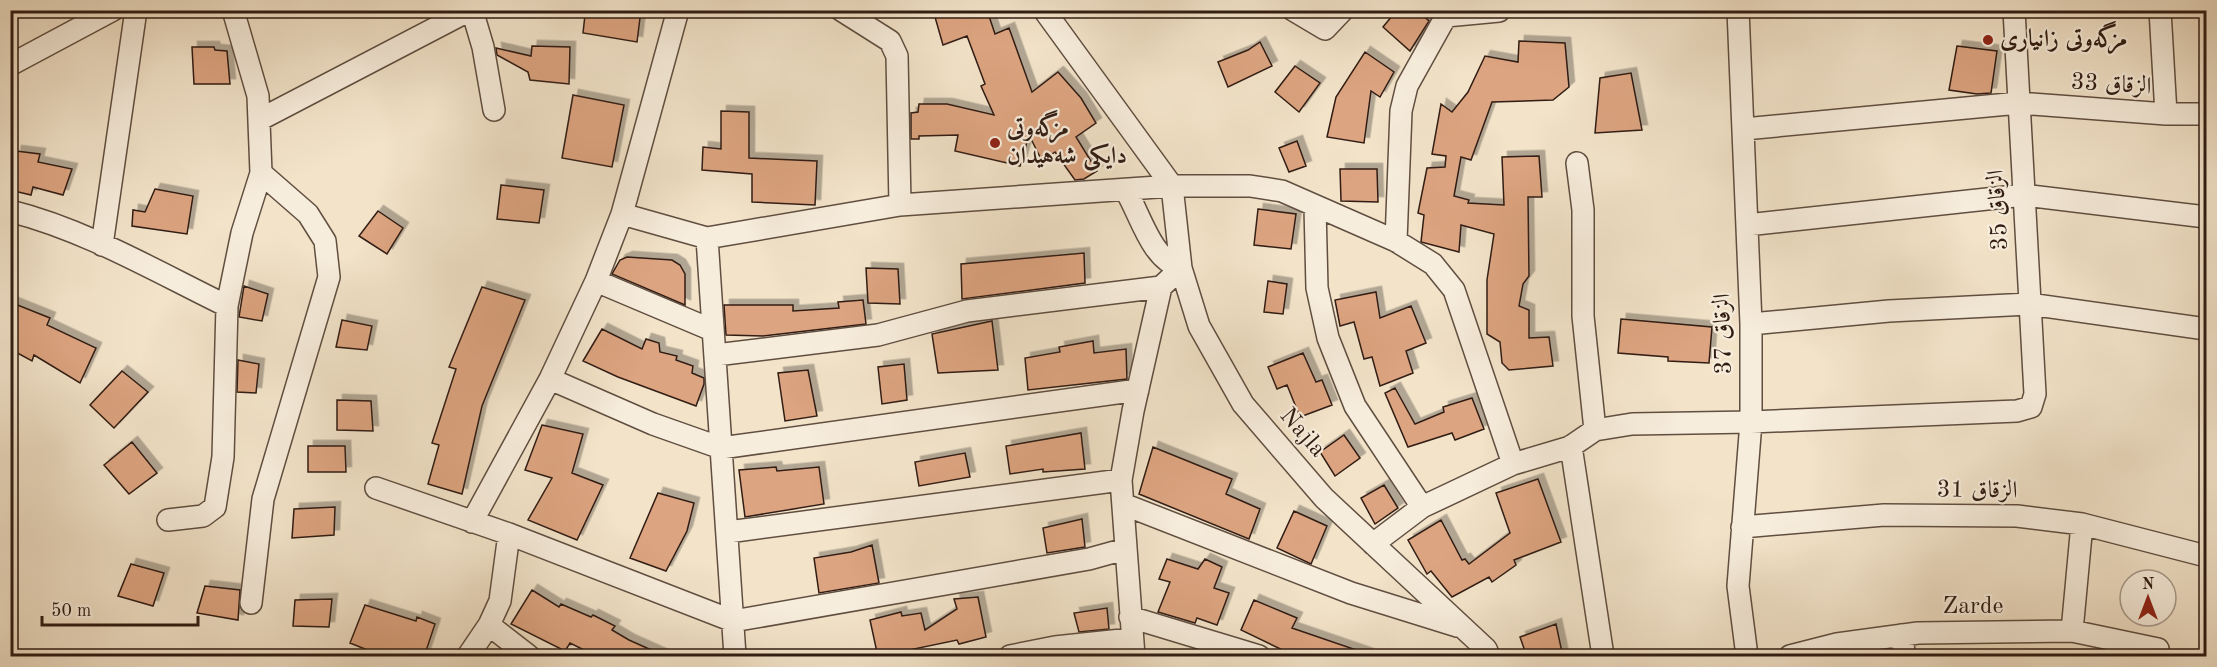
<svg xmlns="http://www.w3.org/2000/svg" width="2217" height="667" font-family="'Old Standard TT',Amiri,serif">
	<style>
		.building { fill: #dca480; stroke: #301c13; stroke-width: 1.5; filter: url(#shadow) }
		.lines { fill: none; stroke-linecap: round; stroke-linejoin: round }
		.minor-casing { stroke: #604e40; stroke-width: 24 }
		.minor { stroke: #f7eddc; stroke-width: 21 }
		.poi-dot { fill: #8f2418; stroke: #f7eddc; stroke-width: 2 }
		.labels { text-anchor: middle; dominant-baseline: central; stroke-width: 4.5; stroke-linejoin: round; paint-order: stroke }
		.poi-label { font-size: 24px; font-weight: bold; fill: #301c13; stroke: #f7eddc; text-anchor: start }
		.street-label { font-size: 24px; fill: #301c13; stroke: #f7eddc }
	</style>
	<defs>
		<filter id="shadow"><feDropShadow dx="5.5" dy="-5.5" stdDeviation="0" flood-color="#0004"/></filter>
	</defs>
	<rect width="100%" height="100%" fill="#f2e3c9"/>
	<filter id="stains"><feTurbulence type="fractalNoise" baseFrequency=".00333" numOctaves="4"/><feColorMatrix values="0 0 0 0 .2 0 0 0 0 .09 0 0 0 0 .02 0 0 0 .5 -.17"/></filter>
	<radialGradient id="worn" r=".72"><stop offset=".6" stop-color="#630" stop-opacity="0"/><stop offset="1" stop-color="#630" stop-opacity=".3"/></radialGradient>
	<!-- building -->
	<path class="building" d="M597,10H641L637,42L583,33L585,15L598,17Z
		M933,10H987L995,34L1009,28L1032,92L1058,72L1081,98L1096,123L1076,137L1097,171L1084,179L1075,180L1055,152L1042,161L1029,135L1020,166L955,151L958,135L919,136V139H911V113L918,112L919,104H947L994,115L981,86L985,84L967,36L943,45Z
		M1397,10H1417L1429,21L1410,51L1383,27Z
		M1519,41L1565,43L1569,87L1553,100L1492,102L1471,160L1461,157L1454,196L1469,200L1468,203L1504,205L1502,157L1539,156L1542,197H1528L1529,276L1523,284L1519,306L1529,310V338L1549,337L1553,366L1509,370L1502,363L1500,342L1487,334V280L1494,234L1461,225L1459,252L1421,242L1424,215L1418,213L1427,168L1445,167L1446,156L1432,154L1441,104L1452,112L1468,92L1485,56L1518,62Z
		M1260,42L1272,66L1228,87L1218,62L1248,50Z
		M532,46L570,47L569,84L530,80L528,72L497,55L496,48L531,56Z
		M1957,46L1997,51L1991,93L1977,94L1949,90Z
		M192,47H214L215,50L227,51L230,84H194Z
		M1365,52L1394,72L1380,97L1371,91L1364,143L1327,137L1336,97Z
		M1295,66L1320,83L1299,112L1275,92Z
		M1631,73L1642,130L1595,133L1600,78Z
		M573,95L624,105L612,167L562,158Z
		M721,111L749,112V158L817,161L815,205L752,202V174L702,170L703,147L721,149Z
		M1297,141L1306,166L1289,172L1279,148Z
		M16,151L40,154L38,162L72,169L63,195L33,187L31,195L10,190Z
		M1340,169H1377L1378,202L1341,201Z
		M501,185L544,190L539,223L497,219Z
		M155,189L193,196L187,234L132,226L133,210L145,212Z
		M1258,209L1296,214L1291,249L1254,245Z
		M378,211L403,228L387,254L359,236Z
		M1084,253L1085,283L962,299L961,264Z
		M627,257L672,260L680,265L685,274V305L612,274L620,260Z
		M866,268L898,269L900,304L868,303Z
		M1268,281L1287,284L1283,314L1264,312Z
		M244,286L268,294L262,321L239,317Z
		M482,287L525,300L482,406L462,494L428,484L439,445L432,443L456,369L449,367Z
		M1376,292L1380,318L1411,306L1426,343L1406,351L1413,373L1380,386L1372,357L1364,359L1354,322L1340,326L1335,300Z
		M863,300L866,324L763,336L726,335L724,305H793V311L839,308L838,302Z
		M10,302L50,318L47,325L96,348L80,383L34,355L32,361L10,349Z
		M1621,319L1712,327L1709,363L1668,361V357L1618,353Z
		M342,320L372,326L367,350L336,347Z
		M992,321L998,370L938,373L932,334Z
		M602,329L642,349L646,339L659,343L660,352L677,356L676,360L693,366L692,373L704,378V384L696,406L618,377L583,361Z
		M1093,341L1094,353L1126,349L1127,379L1028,390L1025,358L1060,352L1059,347Z
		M1303,353L1316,382L1322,380L1332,405L1300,417L1287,385L1277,389L1268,367Z
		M238,360L259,364L256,393L237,392Z
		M904,364L907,400L882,404L878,367Z
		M808,370L817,416L785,421L778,373Z
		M122,371L148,392L114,428L90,405Z
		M1395,388L1415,424L1444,412L1443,407L1472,398L1484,429L1455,440L1452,433L1408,447L1385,393Z
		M337,400L371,401L373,431L337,430Z
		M542,425L583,434L572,473L603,485L577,540L528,520L552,478L525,470Z
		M1081,433L1085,469L1043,472V469L1010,474L1006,446Z
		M1344,435L1360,458L1335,476L1320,452Z
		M132,442L157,473L129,494L104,465Z
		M308,446H345L346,472H308Z
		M1153,447L1232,479L1226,494L1260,509L1249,539L1139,494Z
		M965,453L970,477L919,486L915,462Z
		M776,467L777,471L819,467L824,504L745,517L739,470Z
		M1538,479L1561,542L1514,560L1516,565L1492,582L1489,577L1452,597L1431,571L1427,574L1408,540L1441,520L1462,560L1465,559L1469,564L1510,533L1496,493Z
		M1384,485L1398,508L1375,524L1361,498Z
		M658,493L694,503L687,531L666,571L630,558Z
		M335,507L334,535L292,538L294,509Z
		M1294,511L1327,526L1311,564L1277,548Z
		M1082,519L1085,547L1047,553L1043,528Z
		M872,545L879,583L819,593L814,558L851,552Z
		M1167,559L1198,569L1205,559L1222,567L1214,588L1229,593L1217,625L1197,618L1195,623L1158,612L1170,582L1159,579Z
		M131,564L164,573L153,606L118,596Z
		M205,586L240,590L238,620L197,613Z
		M532,590L559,607L561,604L591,617L593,615L615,626L612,630L629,640L667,657H598L570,643L565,651L511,624Z
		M978,597L986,637L959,644L957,640L909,650L910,653L897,657H878L870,620L901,612L902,616L921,613L925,630L957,609L954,599Z
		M332,599L329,627L293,626L295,600Z
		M1254,600L1297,618L1292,628L1368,654V657H1297L1241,630Z
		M365,605L416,621L417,617L435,624L424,657H385L350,643Z
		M1107,608L1109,629L1079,632L1074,613Z
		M1556,624L1563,657H1527L1520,637Z"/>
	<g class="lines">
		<!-- minor casing -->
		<g class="minor-casing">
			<path id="minor" d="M233,10L258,96L261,173L308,214L325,241L329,277L263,499L251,603
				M472,10L483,47L494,110
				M1293,10L1325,29L1343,10
				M1738,10L1751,324V422L1738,586L1747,656
				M1446,16L1499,11
				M10,65L113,10
				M2166,114H2206
				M259,120L470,10
				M1744,129L2019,103L2166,114L2160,10
				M1577,163L1583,210V316L1595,430
				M900,205L1172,186L1044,10
				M1315,207L1317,288L1328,338L1355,406L1422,507
				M10,211C86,230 157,272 227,306
				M622,214L707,238L900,205L897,56L890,41L841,10
				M1747,225L2024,195L2206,217
				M707,238L735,656
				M1396,241L1401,111L1407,86L1446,16L1440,10
				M102,245L136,10
				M596,281L712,330
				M1751,324L1889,311L2029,304L2206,329
				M716,355L878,335L967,311L1161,287L1181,268C1151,259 1141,216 1126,191
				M550,379L653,424L721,448L1138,390
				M1571,446L1603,656
				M376,488L509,534L733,621L1089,559L1125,549
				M1123,504L1351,593L1457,626
				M168,520L203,516L215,507L223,457L227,306L242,233L261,173
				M472,522L550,379L596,281L622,214L678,10
				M1742,527L1884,515L2017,516L2082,524L2206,556
				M728,532L1121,480
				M1373,544L1422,507L1513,464L1570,447L1595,430L1632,424L1751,422L2017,411L2031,407L2035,394L2014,10
				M1130,617L1259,656
				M489,625L529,656
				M2072,631L2082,524
				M1901,635L1905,656
				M468,656L489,625L500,601L509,534
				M1010,656L1055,647L1131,639
				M1134,656L1121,480L1133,411L1161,287
				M1489,656L1486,649L1324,498L1243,404L1199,326L1181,268L1172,186H1250L1282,191L1396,241L1433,264L1454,290L1513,464
				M1790,656L1837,644L1918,633L2072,631L2158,649"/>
		</g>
		<!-- minor -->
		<use href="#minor" class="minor"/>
	</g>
	<!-- markers -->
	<g class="poi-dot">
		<circle cx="1988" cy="40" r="6"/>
		<circle cx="995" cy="143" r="6"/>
	</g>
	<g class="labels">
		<!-- poi labels -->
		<g class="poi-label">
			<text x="2000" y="40">مزگەوتی زانیاری</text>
			<text x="1007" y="129">مزگەوتی<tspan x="1007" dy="28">دایکی شەهیدان</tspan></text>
		</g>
		<!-- street labels -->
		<g class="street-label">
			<text transform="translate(2111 85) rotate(4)">الزقاق 33</text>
			<text transform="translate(1999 210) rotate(-93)">الزقاق 35</text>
			<text transform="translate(1724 334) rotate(-91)">الزقاق 37</text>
			<text transform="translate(1302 433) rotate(49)">Najla</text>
			<text transform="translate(1977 491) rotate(1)">الزقاق 31</text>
			<text x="1973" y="607">Zarde</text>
		</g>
	</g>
	<!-- margin -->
	<rect width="2217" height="667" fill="none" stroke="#f2e3c9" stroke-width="36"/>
	<rect x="12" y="12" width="2193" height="643" fill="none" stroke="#301c13" stroke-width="3"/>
	<rect x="18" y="18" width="2181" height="631" fill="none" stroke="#301c13" stroke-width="1.5"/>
	<!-- north arrow -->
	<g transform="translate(2148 598)"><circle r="28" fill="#f7eddc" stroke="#a7998c" stroke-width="1.5"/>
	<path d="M0-4.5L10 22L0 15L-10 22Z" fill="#8f2418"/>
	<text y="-9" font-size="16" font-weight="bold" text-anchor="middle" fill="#301c13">N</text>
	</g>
	<!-- scale -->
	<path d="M42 616v9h156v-9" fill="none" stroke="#301c13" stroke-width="3"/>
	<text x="51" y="616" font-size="18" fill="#301c13" stroke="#f7eddc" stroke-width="4.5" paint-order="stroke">50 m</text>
	<rect width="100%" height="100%" filter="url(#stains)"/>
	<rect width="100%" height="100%" fill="url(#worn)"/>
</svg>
